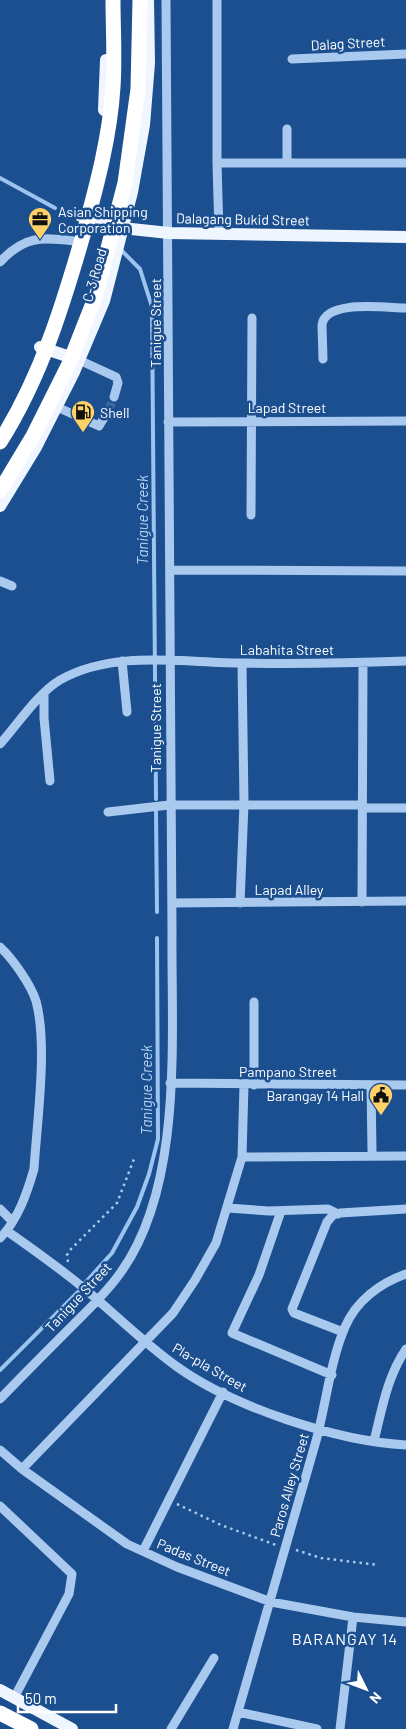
<svg xmlns="http://www.w3.org/2000/svg" width="406" height="1729" font-family="Barlow,sans-serif">
	<style>
		.lines { fill: none; stroke-linecap: round; stroke-linejoin: round }
		.stream { stroke: #9cc4f0; stroke-width: 4 }
		.minor-tunnel { stroke: #3d69a0; stroke-width: 9; stroke-dasharray: 9 4.5; stroke-linecap: butt }
		.path { stroke: #a9c9ee; stroke-width: 2.5; stroke-dasharray: 2.5 4; stroke-linecap: butt }
		.minor { stroke: #a9c9ee; stroke-width: 9 }
		.major { stroke: #f0f6ff; stroke-width: 12 }
		.highway { stroke: #fff; stroke-width: 15 }
		.highway-bridge { stroke: #fff; stroke-width: 15 }
		.labels { text-anchor: middle; dominant-baseline: central; stroke-width: 5; stroke-linejoin: round; paint-order: stroke }
		.street-label { font-size: 14px; fill: #fff; stroke: #1b4f8f }
		.poi-label { font-size: 14px; fill: #fff; stroke: #1b4f8f; text-anchor: start }
		.water-label { font-size: 15px; font-style: italic; fill: #b5d3f5; stroke: #1b4f8f }
		.quarter-label { font-size: 16px; letter-spacing: 1px; fill: #fff; stroke: #1b4f8f }
	</style>
	<rect width="100%" height="100%" fill="#1b4f8f"/>
	<g class="lines">
		<!-- stream -->
		<path class="stream" d="M0,178L55,208
			M122,251L140,269L152,307L156,799
			M156,811L157,912
			M85,1283L112,1253L137,1207L149,1174L158,1139L157,938
			M0,1370L78,1292"/>
		<!-- minor-tunnel -->
		<path class="minor-tunnel" d="M108,411L114,397"/>
		<!-- path -->
		<path class="path" d="M68,1262L67,1255L71,1249L117,1203L134,1159
			M177,1504L221,1525L276,1545
			M296,1550L321,1558L378,1565"/>
		<!-- minor -->
		<path class="minor" d="M217,0V163L219,233
			M292,59L406,54
			M217,163H406
			M287,163V129
			M0,262C24,236 41,237 74,241
			M323,359L322,325C325,299 386,308 406,308
			M79,360L116,377L118,383L114,397
			M57,407L99,426L108,411
			M168,422L406,421
			M251,515L252,318
			M171,570L406,571
			M0,581L12,586
			M122,661L127,712
			M44,694V718L50,781
			M0,744C17,725 38,693 60,680C115,649 183,663 243,663C297,664 352,663 406,661
			M363,808H406
			M108,812L169,805H363
			M362,902L363,663
			M172,903L406,901
			M240,903L244,804L242,663
			M0,947C13,959 31,985 36,1001C48,1045 37,1121 34,1169C27,1193 18,1220 0,1238
			M170,1083L406,1085
			M254,1085V1002
			M371,1085L372,1151
			M242,1157L406,1156
			M228,1208L269,1211L328,1209L338,1214
			M0,1209L12,1221
			M281,1211L259,1275L232,1333L332,1375
			M7,1231C34,1250 61,1269 86,1290C116,1315 144,1343 176,1366C233,1407 336,1441 406,1445
			M343,1332L294,1313L292,1309L327,1222L333,1215L340,1213L406,1209
			M0,1399C25,1373 50,1348 75,1323C91,1307 108,1291 121,1272C184,1184 171,1036 172,931L166,0
			M374,1441C382,1409 387,1377 406,1349
			M0,1450L22,1469L127,1544L177,1567L271,1602L353,1617L406,1622
			M22,1469L173,1313L195,1280L216,1243L242,1157L244,1085
			M0,1506L72,1574L69,1594L14,1698
			M143,1551L223,1392
			M238,1712L317,1729
			M171,1729L214,1658
			M233,1729C261,1633 289,1537 316,1441C326,1404 330,1362 345,1327C356,1301 380,1283 406,1274
			M340,1729L353,1617"/>
		<!-- major -->
		<path class="major" d="M104,110L106,60
			M81,216L122,228L169,233L406,237
			M40,347L79,360
			M0,506L36,447L74,372L104,301L132,192L144,125L149,63L148,0
			M0,1690L72,1729"/>
		<!-- highway -->
		<path class="highway" d="M0,1713L31,1729"/>
		<!-- highway-bridge -->
		<path class="highway-bridge" d="M0,442C41,377 63,305 84,232C97,185 110,136 113,87C115,58 113,29 113,0
			M0,491L33,436L69,364L95,298L125,183L138,89L140,0"/>
	</g>
	<!-- icons -->
	<defs>
		<g id="office-pin" transform="scale(1.25)"><path d="M0 17L-7.5 6A9.5 9.5 0 1 1 7.5 6Z" fill="#ffd166" stroke="#1b4f8f"/><path d="M-6-3h4V-5.5h4V-3h4V5H-6ZM-1-4.5V-3h2v-1.5ZM-6 0V1H6V0Z" fill="#111"/></g>
		<g id="fuel-pin" transform="scale(1.25)"><path d="M0 17L-7.5 6A9.5 9.5 0 1 1 7.5 6Z" fill="#ffd166" stroke="#1b4f8f"/><path d="M-5.5-6h7V0h2V4h1.3V-2.5L3-4.5l.8-.8L6-3V5H2.5V1h-1V6h-7ZM-4.2-4.7v3.2H.2V-4.7Z" fill="#111"/></g>
		<g id="civic-pin" transform="scale(1.25)"><path d="M0 17L-7.5 6A9.5 9.5 0 1 1 7.5 6Z" fill="#ffd166" stroke="#1b4f8f"/><path d="M-.6-6.5H3V-4.5H.6V-3L4-1V1h2V6H-6V1h2V-1L-.6-3ZM-1.2 2.5V6h2.4V2.5Z" fill="#111"/></g>
	</defs>
	<g fill-rule="evenodd">
		<use href="#office-pin" x="40" y="219"/>
		<use href="#fuel-pin" x="83" y="412"/>
		<use href="#civic-pin" x="381" y="1095"/>
	</g>
	<g class="labels">
		<!-- street labels -->
		<g class="street-label">
			<text transform="translate(348 43) rotate(-3)">Dalag Street</text>
			<text transform="translate(243 219) rotate(1)">Dalagang Bukid Street</text>
			<text transform="translate(94 275) rotate(-74)">C-3 Road</text>
			<text transform="translate(155 323) rotate(-90)">Tanigue Street</text>
			<text x="287" y="407">Lapad Street</text>
			<text x="287" y="649">Labahita Street</text>
			<text transform="translate(155 728) rotate(-90)">Tanigue Street</text>
			<text x="289" y="889">Lapad Alley</text>
			<text x="288" y="1071">Pampano Street</text>
			<text transform="translate(78 1297) rotate(-47)">Tanigue Street</text>
			<text transform="translate(210 1367) rotate(30)">Pla-pla Street</text>
			<text transform="translate(289 1485) rotate(-74)">Paros Alley Street</text>
			<text transform="translate(194 1557) rotate(22)">Padas Street</text>
		</g>
		<!-- poi labels -->
		<g class="poi-label">
			<text x="58" y="211">Asian Shipping<tspan x="58" dy="16">Corporation</tspan></text>
			<text x="100" y="412">Shell</text>
			<text x="364" y="1095" text-anchor="end">Barangay 14 Hall</text>
		</g>
		<!-- water labels -->
		<g class="water-label">
			<text transform="translate(142 520) rotate(-90)">Tanigue Creek</text>
			<text transform="translate(146 1090) rotate(-90)">Tanigue Creek</text>
		</g>
		<!-- quarter labels -->
		<g class="quarter-label">
			<text x="345" y="1638">BARANGAY 14</text>
		</g>
	</g>
	<!-- north arrow -->
	<g transform="translate(366 1689) rotate(132)" stroke="#1b4f8f" stroke-width="4" paint-order="stroke">
	<path d="M0-4L9 19L0 12L-9 19Z" fill="#ffffff"/>
	<text y="-8" font-size="14" font-weight="bold" text-anchor="middle" fill="#ffffff">N</text>
	</g>
	<!-- scale -->
	<path d="M18 1704v8h98v-8" fill="none" stroke="#ffffff" stroke-width="2.5"/>
	<text x="25" y="1704" font-size="15" fill="#ffffff" stroke="#1b4f8f" stroke-width="4" paint-order="stroke">50 m</text>
</svg>
